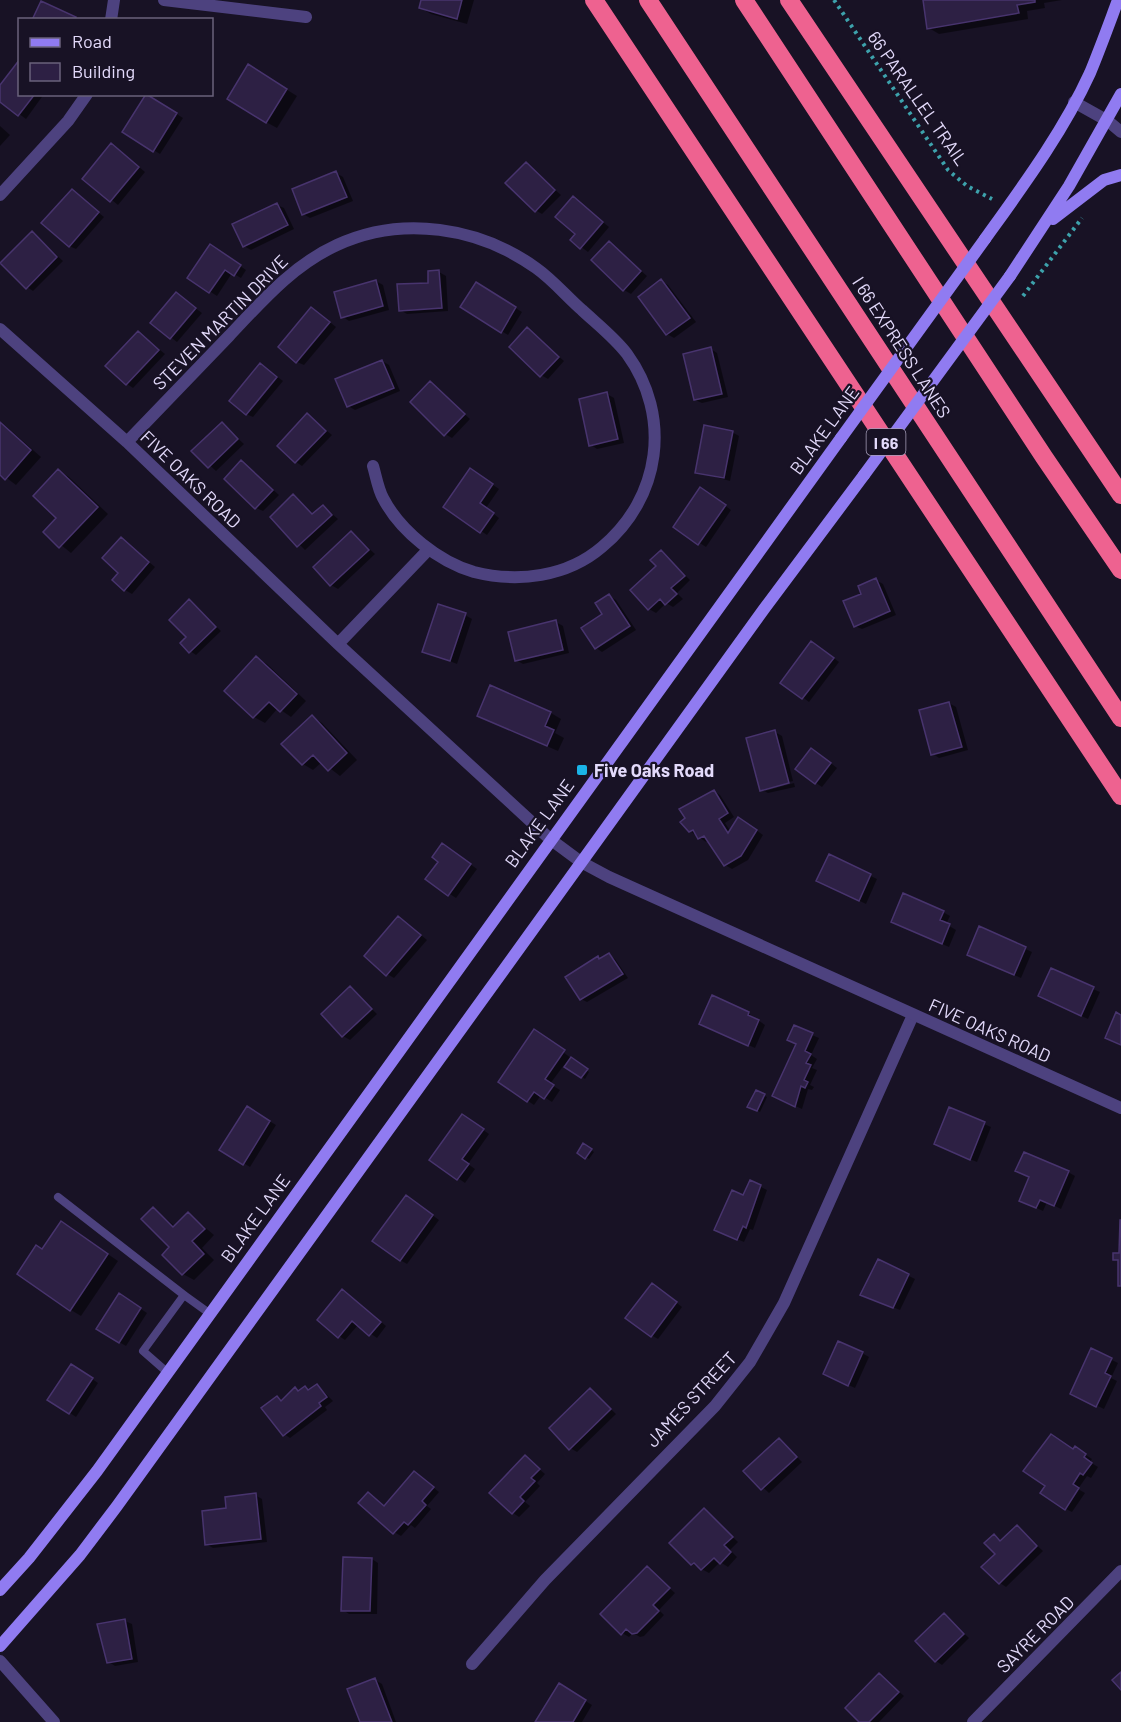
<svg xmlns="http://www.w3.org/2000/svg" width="1121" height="1722" font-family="Barlow,sans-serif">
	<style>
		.shadow { fill: #0007 }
		.building { fill: #2d2044; stroke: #48346e; stroke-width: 1.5 }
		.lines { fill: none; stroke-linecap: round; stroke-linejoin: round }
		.path { stroke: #3da2ac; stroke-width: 4; stroke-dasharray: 3 4.5; stroke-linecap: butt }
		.service { stroke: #4d427f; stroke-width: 8 }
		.minor { stroke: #4d427f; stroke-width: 12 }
		.tertiary { stroke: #4d427f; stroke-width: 12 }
		.secondary { stroke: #907bf1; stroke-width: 12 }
		.motorway { stroke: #ee6290; stroke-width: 18 }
		.secondary-bridge { stroke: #907bf1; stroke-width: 12 }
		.poi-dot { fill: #1ab3e7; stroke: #181225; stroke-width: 2 }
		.labels { text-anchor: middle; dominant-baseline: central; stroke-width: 4.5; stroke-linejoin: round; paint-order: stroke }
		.shield { fill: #181225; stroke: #a69ebb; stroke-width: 1.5 }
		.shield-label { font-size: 16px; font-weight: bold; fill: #e3dafb }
		.street-label { font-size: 18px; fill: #e3dafb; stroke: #181225 }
		.poi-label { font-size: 18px; font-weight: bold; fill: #e3dafb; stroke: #181225; text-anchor: start }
	</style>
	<rect width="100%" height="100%" fill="#181225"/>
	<!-- shadow -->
	<path class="shadow" d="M423,0H474L467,24L431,14L421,8Z
		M924,0H1062L1044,3L1045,8L1027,11L1028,19L939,34L929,28Z
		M249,66L297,96L277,128L266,122Z
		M0,88L20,94H44L26,119L0,100Z
		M147,95L183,118L160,154L124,132Z
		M0,126L10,135L0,146Z
		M118,149L145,172L118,205L85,178Z
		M526,164L561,195L542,214L535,210Z
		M336,173L343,177L353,201L310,218L303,214Z
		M72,191L104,217L76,249L69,246Z
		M573,198L609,227L588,252L572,240L577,234Z
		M277,205L284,208L294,229L251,250L244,246Z
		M32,233L63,261L33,291L27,287Z
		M609,243L647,276L631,294L624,290Z
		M217,250L246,270L241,278L232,273L217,296L189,278Z
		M439,272L446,276L448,311L407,314L400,310L430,284Z
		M376,281L383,285L389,310L349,321L343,317Z
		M661,281L668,285L696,322L674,338L667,334L640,297Z
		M476,284L522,312L508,335L462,307Z
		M176,294L202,313L177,342L152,323Z
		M312,308L336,327L304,365L297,362Z
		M527,329L564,361L548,379L541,375Z
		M139,333L165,354L133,388L127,384Z
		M711,349L717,353L728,397L702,403L695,400Z
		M382,361L389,365L400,391L355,410L348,406Z
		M261,365L283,381L253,417L246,414Z
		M430,383L470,419L452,438L445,434Z
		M607,394L614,398L624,443L597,449L591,445Z
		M308,415L332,435L302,466L296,462Z
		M0,421L41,457L16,485L0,473Z
		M222,424L244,444L216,471L194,451Z
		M732,432L739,436L730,481L697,472Z
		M242,462L279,495L263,511L256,508Z
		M59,471L69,477L108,514L71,553L45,532L58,518Z
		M477,474L499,489L486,508L499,518L487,535L481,531Z
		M708,493L731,510L706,547L675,527Z
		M294,496L314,515L323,506L338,519L305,550L272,517Z
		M352,533L375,554L338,589L331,585Z
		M121,539L155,567L132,594L125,590L121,573Z
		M661,552L690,580L677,593L683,599L673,607L666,603L656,613L649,609Z
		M876,580L883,584L896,615L862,629L855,626L863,594Z
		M609,596L616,600L636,630L602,652L596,648Z
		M190,601L221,631L196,655L190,651L188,637Z
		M465,615L472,619L457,664L424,651Z
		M556,622L563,626L569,653L523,664L516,660Z
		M818,646L839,662L809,702L782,682Z
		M256,658L267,664L306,701L291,717L278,708L265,723L254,717Z
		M949,703L956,707L968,750L939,758L933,754Z
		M551,713L561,719L555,733L564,738L558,751L489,721Z
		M312,717L322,723L357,760L340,776L322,762L313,770L303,764Z
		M775,732L782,736L793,781L765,788V791L794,783L795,787L768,793L762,790Z
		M818,753L837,768L822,787L816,783Z
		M714,791L720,795L734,817L725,823L731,832L746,823L763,835L748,860L732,869L725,865L708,840L706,842L690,831Z
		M449,849L477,869L456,898L427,879Z
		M830,856L877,879L866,904L825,884Z
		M943,912L950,916L946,924L956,930L949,947L899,925Z
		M399,917L427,940L394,978L387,974Z
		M980,928L1032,952L1021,978L975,958Z
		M609,955L615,959L628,978L587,1002L581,999L598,958L601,960Z
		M350,988L377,1014L350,1040L343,1036Z
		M1093,989L1100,992L1088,1019L1047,1000Z
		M748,1013L765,1025L755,1048L708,1027Z
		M541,1035L589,1072L585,1079L564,1065L550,1084L560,1090L552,1102L541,1095L534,1105L528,1101Z
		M812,1035L819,1038L811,1055L817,1059L812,1068L817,1070L810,1085L814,1087L812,1090L808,1089L802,1109L780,1099Z
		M757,1092L767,1097L760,1112L749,1106Z
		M247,1108L276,1125L250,1167L222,1150Z
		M469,1120L489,1134L468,1164L475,1169L465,1183L432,1160Z
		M984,1124L991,1127L977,1162L942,1148Z
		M584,1145L594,1152L589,1159L579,1152Z
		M1068,1172L1075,1176L1061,1209L1047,1202L1043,1211L1028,1204Z
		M751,1182L767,1190L753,1230L750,1229L744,1242L723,1233Z
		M413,1201L439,1220L407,1264L400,1260Z
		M154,1209L176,1227L189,1214L214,1235L202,1248L214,1260L194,1280L183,1274L164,1255L171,1247Z
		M62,1223L118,1261L81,1316L71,1310L43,1250Z
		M879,1261L915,1279L900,1310L862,1295Z
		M659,1289L682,1307L658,1339L651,1335Z
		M349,1295L386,1326L377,1338L358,1325L345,1340L339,1336Z
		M126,1299L147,1313L126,1346L119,1342Z
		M1092,1350L1118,1363L1111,1378L1117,1381L1104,1409L1079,1397Z
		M862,1353L869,1357L855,1388L831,1377Z
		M78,1369L98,1383L76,1417L70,1413Z
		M317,1385L333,1401L325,1407L327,1410L290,1438L284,1434L277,1397L283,1401L295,1389L300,1391L305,1388L310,1391Z
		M591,1390L616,1414L577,1452L570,1448Z
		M779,1439L802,1462L769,1493L745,1471Z
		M1075,1448L1092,1459L1090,1462L1098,1467L1091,1478L1087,1476L1078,1489L1085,1493L1072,1512L1066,1509Z
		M525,1457L545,1474L537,1483L540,1486L525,1502L530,1506L519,1517L513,1513Z
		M414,1472L439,1492L427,1506L431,1509L415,1528L411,1525L401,1536L394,1532L385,1507Z
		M255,1495L262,1499L267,1542L213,1548L206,1544L228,1510Z
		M704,1510L738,1542L730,1550L737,1557L728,1567L720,1562L709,1573L692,1564Z
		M1017,1527L1043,1551L1006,1587L1000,1583L994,1536L1002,1541Z
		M372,1559L378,1563L377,1614H349L343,1610Z
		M647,1568L675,1593L659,1610L664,1615L644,1636L640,1637L633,1633L629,1637L622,1633Z
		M944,1615L969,1638L942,1665L936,1661Z
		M125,1621L132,1624L138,1662L115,1666L109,1662Z
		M880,1675L904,1696L879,1722H861Z
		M375,1680L382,1684L396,1722H362Z
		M559,1685L592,1705L582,1722H537Z"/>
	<!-- building -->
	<path class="building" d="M421,0H462L457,19L419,8Z
		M923,0H1035V2L1017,5L1019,13L927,29Z
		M41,1L76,17L74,20H32Z
		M20,59V94H35L18,116L0,102V85Z
		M248,64L287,89L266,123L227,99Z
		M146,94L177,113L153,152L122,132Z
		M111,143L139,167L110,202L82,179Z
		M526,162L555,190L535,212L505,183Z
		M336,171L347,197L302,215L292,189Z
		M72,189L99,212L69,247L41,223Z
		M573,196L603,222L580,249L570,240L575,234L555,217Z
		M277,203L288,225L243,247L232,224Z
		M32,231L57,257L26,289L0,263Z
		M609,241L641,271L623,291L591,260Z
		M210,244L241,265L234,276L225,270L209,293L187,278Z
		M439,270L442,308L399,311L397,284L428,283V271Z
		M661,279L690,318L666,335L638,297Z
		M376,280L383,306L341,318L334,292Z
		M476,282L516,307L501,333L460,307Z
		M176,292L196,308L170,339L150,323Z
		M311,307L330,322L296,363L278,347Z
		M527,327L559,357L540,377L509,347Z
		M138,331L159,350L126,385L105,366Z
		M711,347L722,394L694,400L683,354Z
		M382,360L394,388L347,407L335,379Z
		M260,363L277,377L246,415L229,401Z
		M430,381L465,414L444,436L410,402Z
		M607,392L618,439L589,446L579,399Z
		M307,413L326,431L295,463L277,446Z
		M0,422L31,450L5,480L0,475Z
		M222,422L238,439L208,468L191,451Z
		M704,425L733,431L724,478L695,473Z
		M241,460L273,490L255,509L224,479Z
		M470,468L493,484L480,503L494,513L480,533L443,507Z
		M58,469L98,507L59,548L43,532L56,518L33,496Z
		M700,487L726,505L698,545L673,527Z
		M293,494L312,514L323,505L332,515L297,547L270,517Z
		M351,531L369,550L330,586L313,567Z
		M121,537L149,562L124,591L112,580L118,573L102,558Z
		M661,550L685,576L671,588L677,594L665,605L660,599L648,610L630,590L656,566L650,560Z
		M876,578L890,611L854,627L843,601L861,594L858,586Z
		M609,594L630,626L595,649L581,628L602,614L595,603Z
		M189,599L216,627L189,653L180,643L186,637L169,620Z
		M438,604L466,613L450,661L422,652Z
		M556,620L563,650L515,661L508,632Z
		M811,641L834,658L802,699L780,683Z
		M256,656L297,694L280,712L269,702L253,718L224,691Z
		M490,685L551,712L545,726L554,730L547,746L477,716Z
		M949,702L962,747L931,755L919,710Z
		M312,715L347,753L328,771L313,755L302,765L281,744Z
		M775,730L789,783L760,791L746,738Z
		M811,748L831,763L815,784L795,769Z
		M714,790L728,813L719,819L728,833L738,817L757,830L741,856L724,866L704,836L698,839L693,830L689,832L680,822L685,818L679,809Z
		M442,843L471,864L448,896L425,879L438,862L432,857Z
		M829,854L871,874L859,901L816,881Z
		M903,893L944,911L940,920L950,924L942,944L891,922Z
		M398,916L421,935L386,976L364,956Z
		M979,926L1026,947L1014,975L967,955Z
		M609,953L623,974L580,1000L565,977L598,956L599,959Z
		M1051,968L1094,987L1081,1016L1038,996Z
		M350,986L372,1009L342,1037L321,1014Z
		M712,995L749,1012L748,1015L759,1020L748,1046L699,1024Z
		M1116,1012L1121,1015V1045L1105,1038Z
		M794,1025L813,1033L805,1051L811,1054L806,1063L811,1065L804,1080L808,1082L805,1088L801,1086L795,1107L772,1096L796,1044L787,1040Z
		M534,1029L565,1050L545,1079L554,1085L544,1099L534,1092L527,1102L498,1082Z
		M571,1057L588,1069L581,1078L564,1067Z
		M756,1090L765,1094L757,1111L747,1107Z
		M247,1106L270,1121L243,1165L219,1150Z
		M949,1107L985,1122L970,1160L934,1144Z
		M462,1114L484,1129L462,1159L469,1164L457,1180L429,1160Z
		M583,1143L592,1149L585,1159L577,1153Z
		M1024,1152L1069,1171L1054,1206L1040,1200L1036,1208L1019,1201L1029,1177L1015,1171Z
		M750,1180L761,1185L746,1228L743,1226L737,1240L714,1230L732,1190L743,1195Z
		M406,1195L433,1215L400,1261L372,1241Z
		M153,1207L173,1227L188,1212L205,1229L192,1241L204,1254L182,1275L162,1255L169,1247L141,1219Z
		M1120,1220H1121V1286H1118V1260H1113V1253H1119Z
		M61,1221L108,1254L70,1311L17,1274L36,1245L42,1249Z
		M878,1259L909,1274L893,1308L860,1295Z
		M652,1283L677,1302L651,1337L625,1318Z
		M342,1289L381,1322L369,1336L352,1321L338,1338L317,1320Z
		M119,1293L141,1308L119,1343L96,1329Z
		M838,1341L863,1352L848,1386L823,1374Z
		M1091,1348L1112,1358L1105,1373L1111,1376L1096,1407L1070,1394Z
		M71,1364L93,1378L69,1414L47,1400Z
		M317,1384L327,1397L319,1403L321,1406L283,1436L261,1408L277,1396L281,1401L295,1387L298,1391L305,1386L308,1390Z
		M590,1388L611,1409L569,1450L549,1428Z
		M1051,1434L1073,1449L1075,1446L1086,1454L1084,1457L1092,1463L1083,1475L1080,1473L1073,1484L1079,1488L1065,1510L1040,1493L1045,1486L1023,1471Z
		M779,1438L797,1457L761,1490L743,1471Z
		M525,1455L540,1469L531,1478L535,1481L520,1497L524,1501L512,1514L489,1493Z
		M414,1471L434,1487L422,1501L426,1505L408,1525L404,1522L393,1534L358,1503L368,1492L384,1506Z
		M256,1493L261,1539L205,1545L202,1511L226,1508L225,1497Z
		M704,1508L733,1537L724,1545L731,1552L720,1564L714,1558L701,1570L694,1563L691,1565L669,1543Z
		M1017,1525L1037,1546L999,1584L981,1567L995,1554L984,1543L994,1534L1000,1541Z
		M343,1557L372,1558L370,1611H341Z
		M647,1566L670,1588L653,1605L659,1611L637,1633L632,1634L626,1629L621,1635L600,1614Z
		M944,1613L964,1634L935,1662L915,1641Z
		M125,1619L132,1659L107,1663L97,1624Z
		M1121,1672V1690L1112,1680Z
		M879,1673L899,1692L869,1722H859L845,1708Z
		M375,1678L392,1722H360L347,1689Z
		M559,1683L586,1700L573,1722H535Z"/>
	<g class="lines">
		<!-- path -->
		<path class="path" d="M834,0L948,170L967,186L992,199
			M1023,296L1082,218"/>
		<!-- service -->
		<path class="service" d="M58,1197L184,1295
			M167,1372L143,1351L184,1295L209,1313"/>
		<!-- minor -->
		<path class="minor" d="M164,0L306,17
			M111,20L114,0
			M0,195L68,121L87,94
			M0,329L127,442L338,644L550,839
			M127,442C161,407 195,371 229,336C262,301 293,265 337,245C402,215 479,227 536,268C553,280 567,297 582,310C597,324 615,338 627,354C672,416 661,498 602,547C567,577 518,583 474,572C439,562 400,531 383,498C378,489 376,476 373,466
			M338,644L428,550
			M0,1661L54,1722
			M472,1664L545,1580L715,1406L750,1362L784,1303L913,1015
			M973,1722L1121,1571"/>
		<!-- tertiary -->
		<path class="tertiary" d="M1074,102L1108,121L1121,132
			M550,839L581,862L609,877L1121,1108"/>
		<!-- secondary -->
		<path class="secondary" d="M1053,219L1104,180L1121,175
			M985,239C1023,186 1063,132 1090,73C1100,49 1109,24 1118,0
			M1010,276L1069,186L1121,94
			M0,1590L29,1558L97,1471L841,438
			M0,1646L80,1555L117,1506L764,609L864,475"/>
		<!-- motorway -->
		<path class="motorway" d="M594,0L1121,796
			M648,0L1121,718
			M744,0L1044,457L1121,570
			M789,0L1121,495"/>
		<!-- secondary-bridge -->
		<path class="secondary-bridge" d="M841,438L985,239
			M864,475L1010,276"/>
	</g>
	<!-- markers -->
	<rect class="poi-dot" x="576" y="764" width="12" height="12" rx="3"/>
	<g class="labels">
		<!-- shield labels -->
		<rect class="shield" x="866.5" y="429" width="39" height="26" rx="4.5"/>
		<g class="shield-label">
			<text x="886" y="442">I 66</text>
		</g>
		<!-- street labels -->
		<g class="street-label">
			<text transform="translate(918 98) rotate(55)">66 PARALLEL TRAIL</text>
			<text transform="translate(220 322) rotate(-45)">STEVEN MARTIN DRIVE</text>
			<text transform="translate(902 347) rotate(57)">I 66 EXPRESS LANES</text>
			<text transform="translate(824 430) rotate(-54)">BLAKE LANE</text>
			<text transform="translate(191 479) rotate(44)">FIVE OAKS ROAD</text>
			<text transform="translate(539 823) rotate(-54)">BLAKE LANE</text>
			<text transform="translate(990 1030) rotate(24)">FIVE OAKS ROAD</text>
			<text transform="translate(255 1218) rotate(-54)">BLAKE LANE</text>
			<text transform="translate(691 1399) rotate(-47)">JAMES STREET</text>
			<text transform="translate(1035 1634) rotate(-45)">SAYRE ROAD</text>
		</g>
		<!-- poi labels -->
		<g class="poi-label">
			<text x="594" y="770">Five Oaks Road</text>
		</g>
	</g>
	<!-- legend -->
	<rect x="18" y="18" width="195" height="78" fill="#181225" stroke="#69627b" stroke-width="1.5"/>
	<rect x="30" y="38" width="30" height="9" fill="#907bf1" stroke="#69627b" stroke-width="1.5"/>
	<text x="72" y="48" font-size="18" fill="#e3dafb">Road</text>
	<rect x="30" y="63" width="30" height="18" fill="#2d2044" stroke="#69627b" stroke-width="1.5"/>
	<text x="72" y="78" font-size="18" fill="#e3dafb">Building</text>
</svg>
